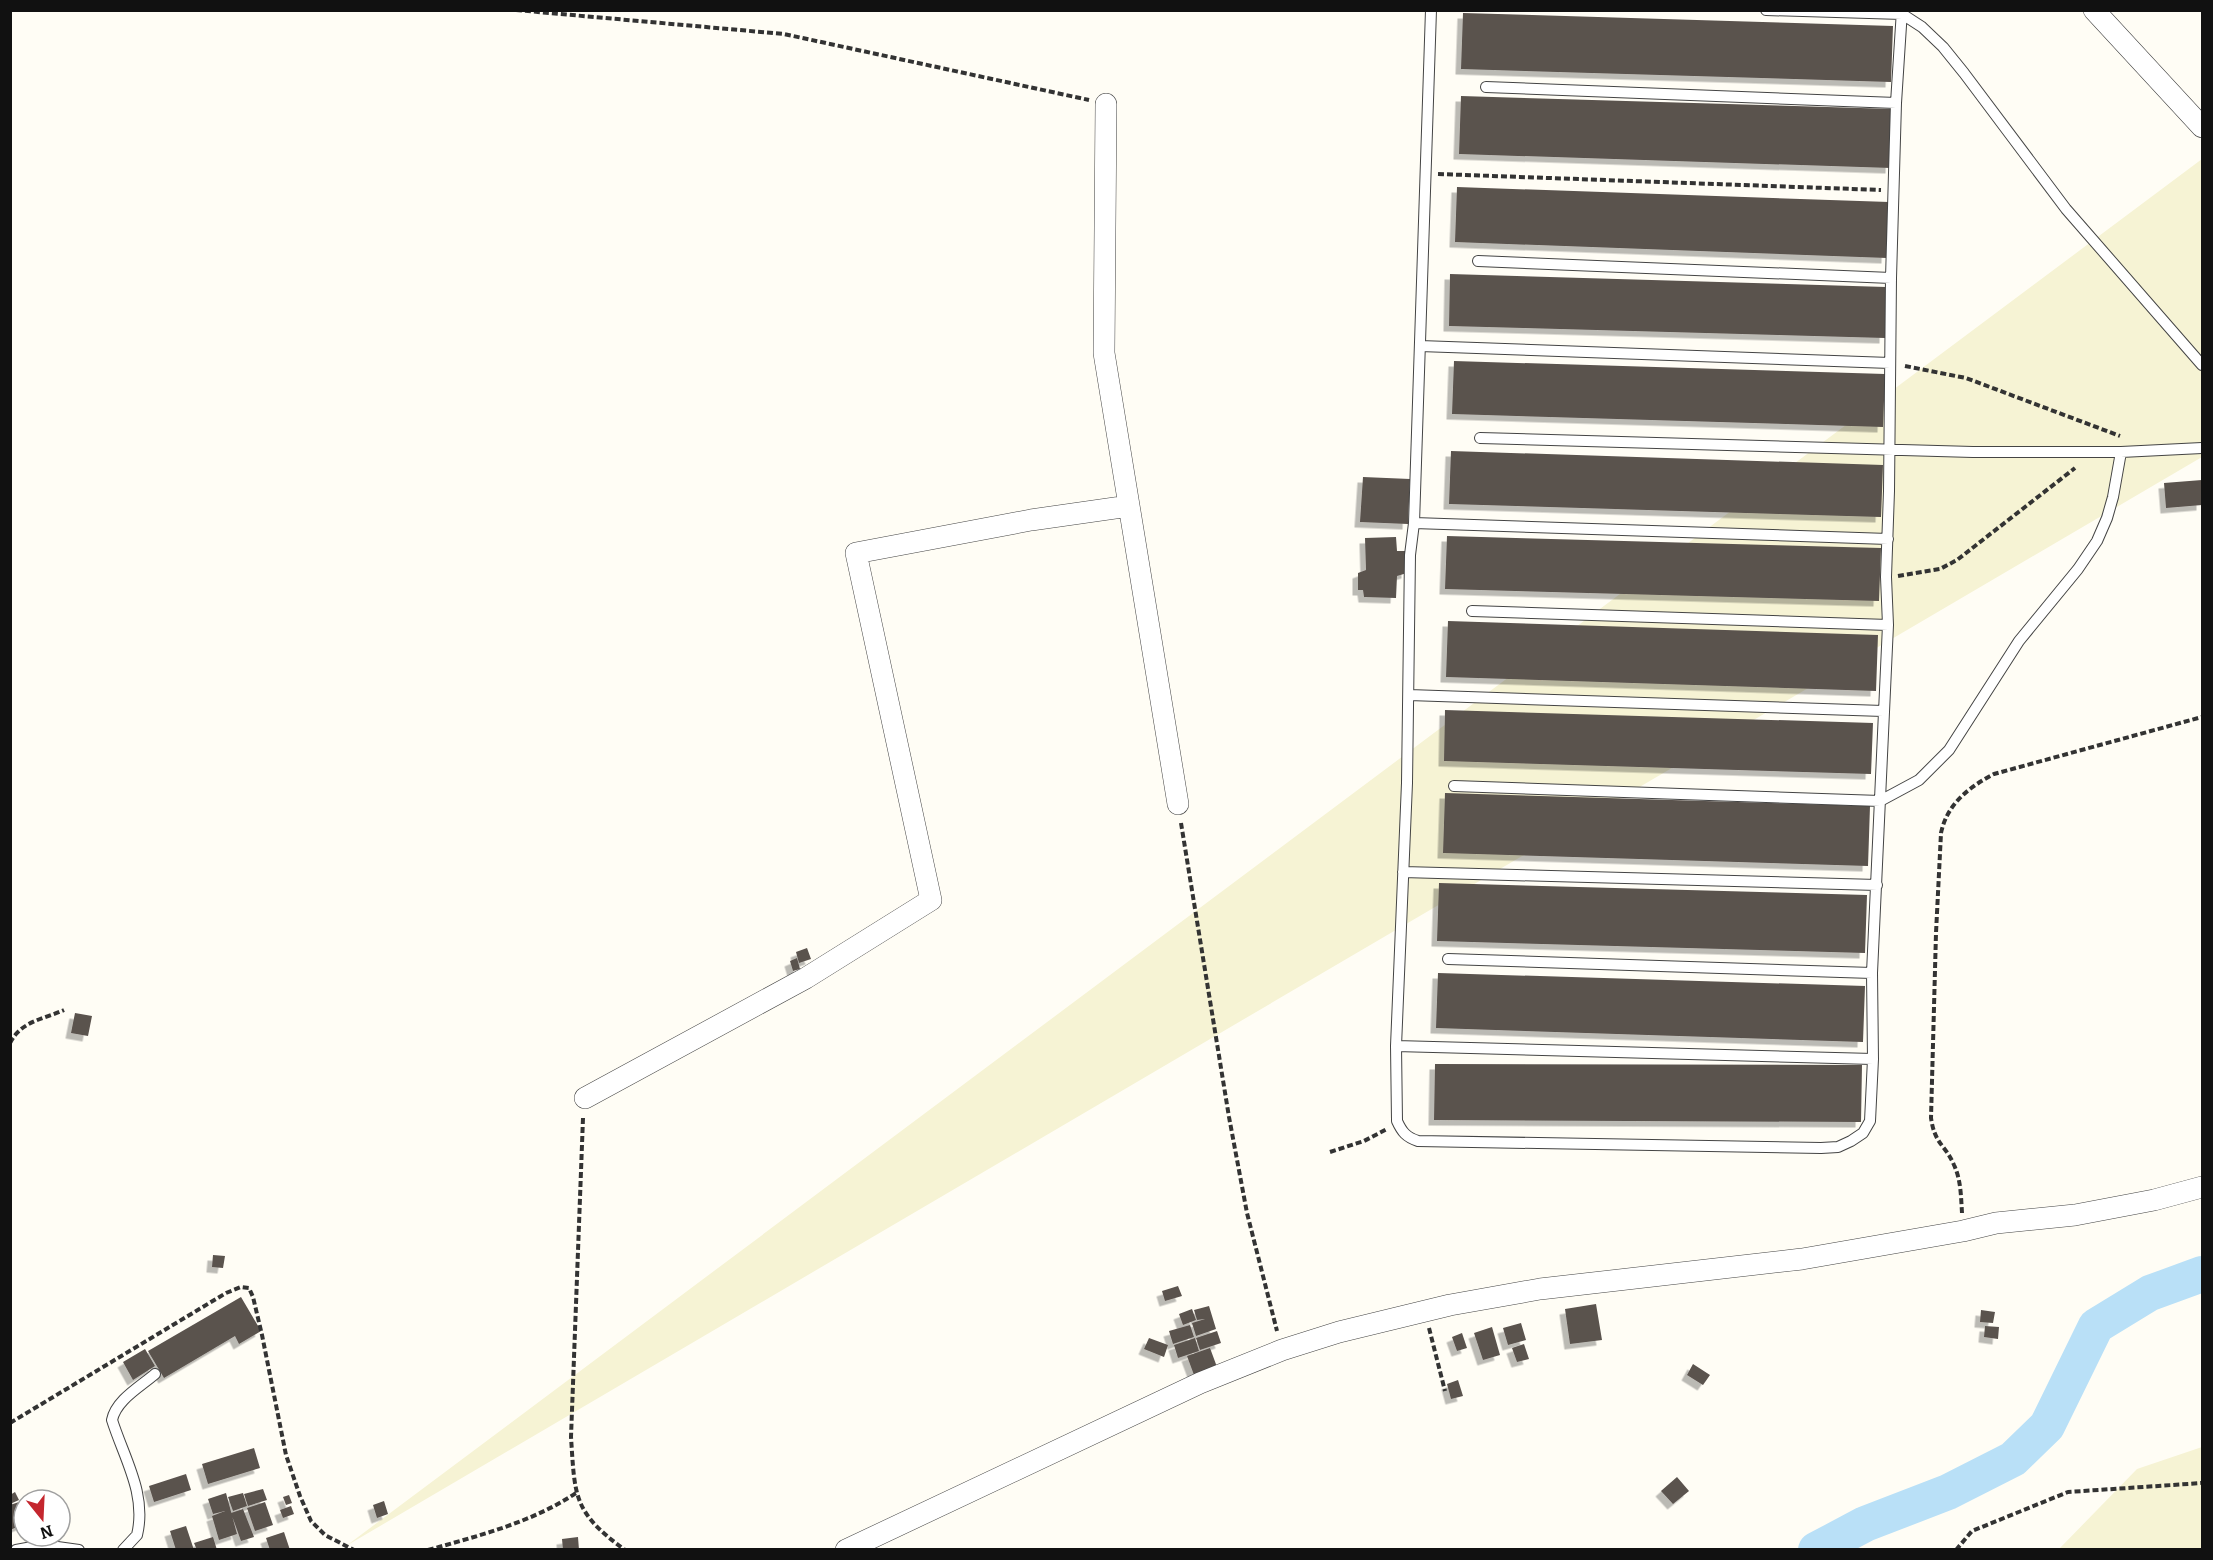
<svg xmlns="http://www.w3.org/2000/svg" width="2213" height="1560" font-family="Bitter,serif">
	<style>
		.farmland { fill: #f6f3d4 }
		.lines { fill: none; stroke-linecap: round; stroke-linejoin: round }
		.river { stroke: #b9e0f7; stroke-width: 36 }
		.building { fill: #5a524d; filter: url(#shadow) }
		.lane-casing { stroke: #444; stroke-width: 12 }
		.street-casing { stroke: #444; stroke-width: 22 }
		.path { stroke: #333; stroke-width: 4; stroke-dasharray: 6 3; stroke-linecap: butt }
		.lane { stroke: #fff; stroke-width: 10 }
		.street { stroke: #fff; stroke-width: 21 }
	</style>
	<defs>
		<filter id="shadow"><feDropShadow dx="-5.5" dy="5.5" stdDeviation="0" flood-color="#0004"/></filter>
	</defs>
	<rect width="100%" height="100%" fill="#fffdf5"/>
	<!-- farmland -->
	<path class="farmland" d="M2202,159V457L346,1546Z
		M2202,1447V1549H2059L2137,1469Z"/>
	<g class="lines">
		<!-- river -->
		<path class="river" d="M1816,1550L1865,1524L1948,1492L2013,1459L2047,1426L2096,1326L2150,1293L2202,1274"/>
	</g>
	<!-- building -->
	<path class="building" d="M1463,13L1893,26L1891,82L1461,69Z
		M1461,96L1893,109L1891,168L1459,154Z
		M1457,187L1889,202L1887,258L1455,242Z
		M1450,274L1886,287L1885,338L1449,326Z
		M1454,361L1885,374L1883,427L1452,414Z
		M1451,451L1883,465L1881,517L1449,504Z
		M1363,477L1410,479L1408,524L1360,522Z
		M2202,480V505L2166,508L2164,483Z
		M1447,536L1881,548L1879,601L1445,589Z
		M1396,537L1397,551H1406L1407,573L1397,576L1396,598L1364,597L1363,590H1358V573L1366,570L1365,538Z
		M1448,621L1878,635L1876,691L1446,677Z
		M1445,710L1873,723L1871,774L1444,761Z
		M1445,793L1870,806L1868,866L1443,853Z
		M1439,883L1867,895L1865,953L1437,941Z
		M807,948L811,959L799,963L796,952Z
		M797,958L800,969L793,971L790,961Z
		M1438,973L1865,986L1863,1042L1436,1028Z
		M75,1013L92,1016L88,1036L71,1033Z
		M1435,1064L1862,1065L1861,1122L1434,1120Z
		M213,1255L225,1256L223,1268L212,1267Z
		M1178,1286L1182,1296L1165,1301L1162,1291Z
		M241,1297L261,1331L239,1344L235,1336L164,1378L148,1351Z
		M1596,1304L1602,1340L1570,1344L1565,1309Z
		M1209,1306L1216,1329L1196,1336L1192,1323L1205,1319L1197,1320L1194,1310Z
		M1192,1309L1196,1320L1183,1325L1179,1314Z
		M1981,1310L1995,1312L1993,1323L1980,1322Z
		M1521,1323L1526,1340L1508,1345L1503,1328Z
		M1190,1325L1194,1337L1173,1344L1169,1331Z
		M1985,1326L1999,1327L1998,1339L1984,1337Z
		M1492,1327L1500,1355L1483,1360L1474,1333Z
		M1217,1331L1221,1343L1200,1350L1196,1338Z
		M1462,1333L1467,1348L1457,1351L1452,1337Z
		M1149,1338L1168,1345L1164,1357L1144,1349Z
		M1195,1338L1199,1351L1178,1358L1174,1345Z
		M1524,1344L1529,1359L1517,1362L1512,1348Z
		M1210,1348L1217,1367L1194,1375L1187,1356Z
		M145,1349L155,1366L133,1380L123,1362Z
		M1693,1364L1710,1375L1703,1385L1687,1375Z
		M1458,1380L1463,1396L1451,1399L1447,1384Z
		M254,1448L260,1468L208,1484L202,1464Z
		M186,1474L191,1490L154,1502L149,1486Z
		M1677,1477L1689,1491L1673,1504L1661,1491Z
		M263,1489L267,1500L248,1506L244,1494Z
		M15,1492L19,1500L10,1504V1495Z
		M226,1493L237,1534L219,1540L212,1516L225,1511L213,1514L208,1499Z
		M243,1493L247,1506L233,1511L228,1497Z
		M289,1495L292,1503L286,1505L283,1497Z
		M384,1501L388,1514L377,1518L373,1505Z
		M19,1502L24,1513V1524L10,1530V1505Z
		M265,1502L273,1525L255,1531L247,1508Z
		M291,1506L294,1514L283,1518L280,1510Z
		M243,1509L254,1537L241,1541L231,1513Z
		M186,1526L194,1550H176L170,1531Z
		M284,1532L290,1550H270L266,1538Z
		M213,1537L217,1550H197L194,1543Z
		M578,1537L579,1550H563L562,1539Z"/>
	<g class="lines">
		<!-- lane casing -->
		<g class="lane-casing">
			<path id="lane" d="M1431,10L1414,523L1410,555L1407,783L1396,1046L1397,1121C1402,1132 1406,1137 1418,1141L1821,1148L1838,1147L1851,1141L1863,1133L1870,1121L1873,1059L1872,973L1888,625L1886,577L1889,491L1891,278L1896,103L1902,10
				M1766,10L1902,14L1922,27L1943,47L1964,73L2066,209L2202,365
				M1486,87L1896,103
				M1478,261L1891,278
				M1420,346L1890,363
				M1480,438L1973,452H2121L2202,448
				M1414,523L1888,539
				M1472,611L1888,625
				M1409,695L1883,711
				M1454,786L1880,801L1919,780L1949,750L2019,641L2078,569L2097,541L2107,518L2113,497L2121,452
				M1403,872L1877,885
				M1448,959L1872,973
				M1396,1046L1873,1059
				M16,1550L43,1545L79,1550
				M123,1550L137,1535C147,1494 124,1458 112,1420C116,1400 140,1387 155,1374"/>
		</g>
		<!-- street casing -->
		<g class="street-casing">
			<path id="street" d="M2094,10L2202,127
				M1106,104L1104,353L1178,804
				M585,1098L806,978L931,900L856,553L1031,520L1129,506
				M846,1550L1200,1383L1282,1350L1339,1332L1450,1305L1540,1289L1802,1259L1963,1231L1996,1223L2075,1215L2154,1200L2202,1187"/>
		</g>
		<!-- path -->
		<path class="path" d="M516,10L784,34L1089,100
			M1438,174L1881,190
			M1905,366L1966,378L2120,436
			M1898,576L1940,569L1957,560L2075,468
			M1181,823L1229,1117L1247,1213L1277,1331
			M10,1043C21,1021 44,1019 64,1010
			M583,1118L571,1437C575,1497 573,1512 625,1550
			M1330,1152L1364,1141L1387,1129
			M1962,1213C1961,1197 1961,1180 1954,1165C1945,1144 1935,1145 1931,1118L1936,933L1941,833C1947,804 1969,787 1994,774L2202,717
			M1429,1328L1445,1391
			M10,1423L226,1293L241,1287L249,1288L253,1297L262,1335L286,1455L300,1496L311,1521L325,1535L354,1550
			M428,1550C478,1536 533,1522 576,1493
			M1956,1550L1972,1531L2068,1492L2202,1483"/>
		<!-- lane -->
		<use href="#lane" class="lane"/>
		<!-- street -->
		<use href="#street" class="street"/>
	</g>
	<!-- border -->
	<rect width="2213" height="1560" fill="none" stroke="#111111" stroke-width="24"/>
	<!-- north arrow -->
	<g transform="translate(42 1518) rotate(162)"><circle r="28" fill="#ffffff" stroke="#a0a0a0" stroke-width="1.5"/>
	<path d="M0-4.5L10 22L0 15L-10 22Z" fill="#c4262e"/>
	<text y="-9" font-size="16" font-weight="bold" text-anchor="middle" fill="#111111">N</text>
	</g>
</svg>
